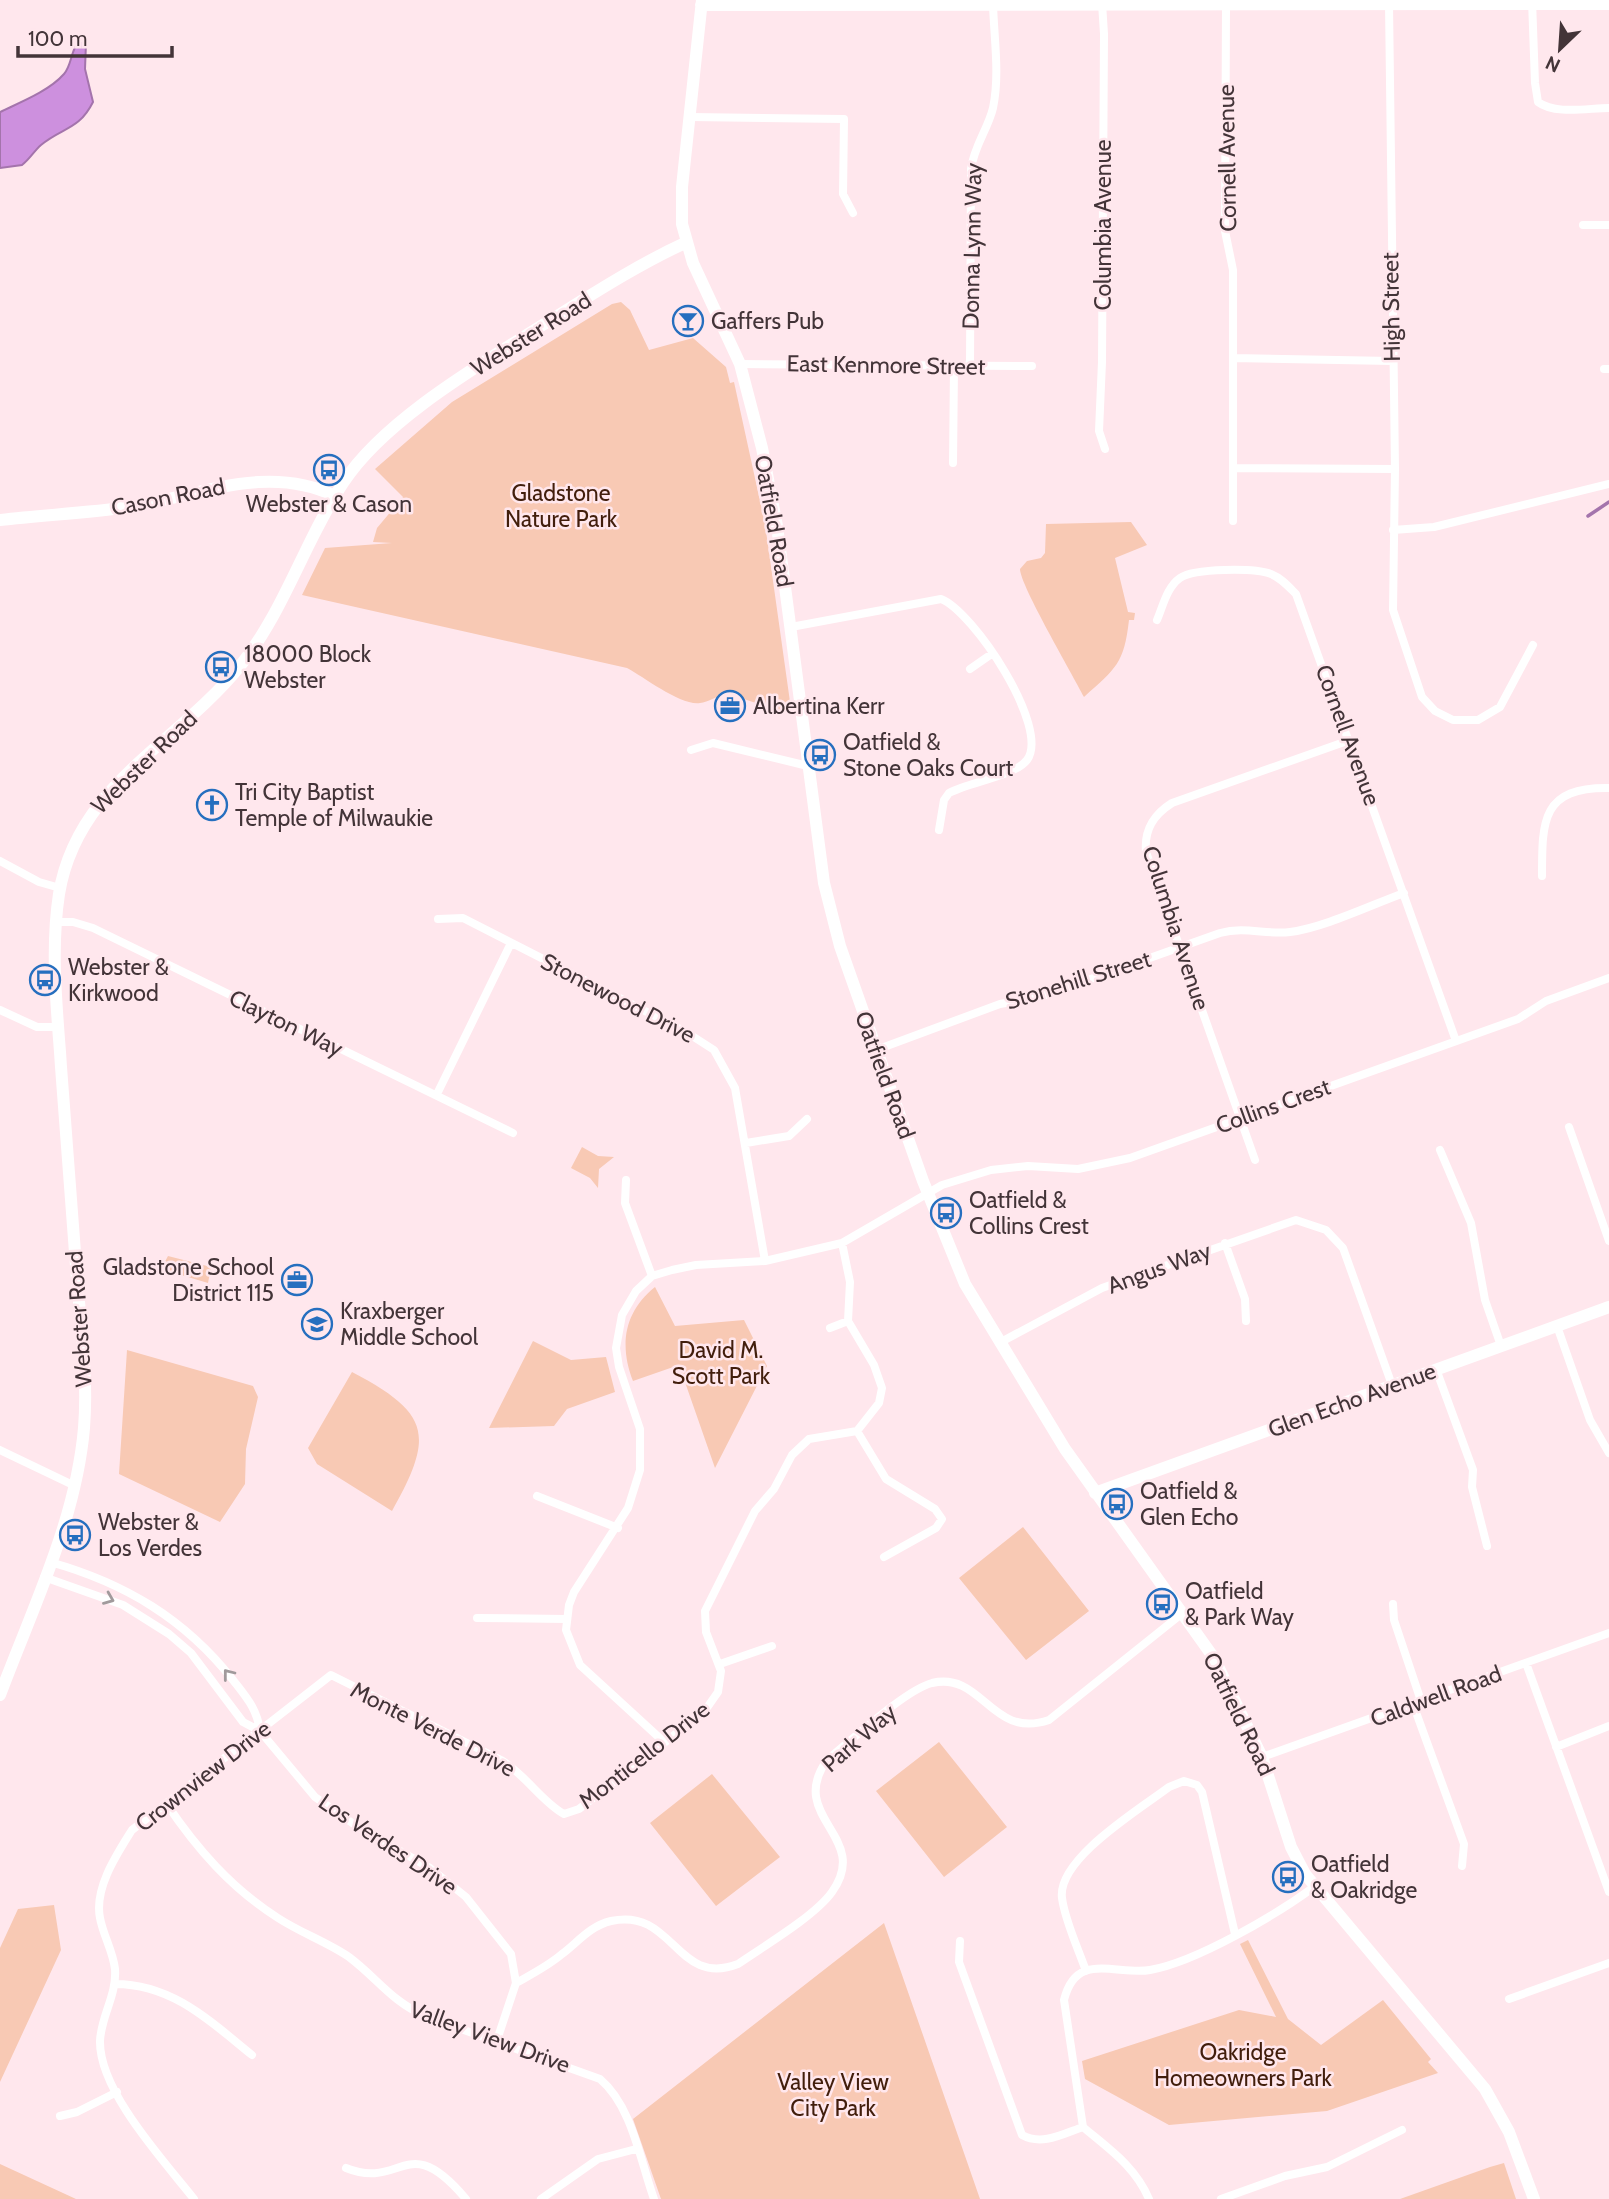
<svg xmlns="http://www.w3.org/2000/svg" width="1609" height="2199" font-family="Cabin,sans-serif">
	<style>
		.green { fill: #f8c9b4 }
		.water { fill: #cd90de; stroke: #a474ac; stroke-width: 2 }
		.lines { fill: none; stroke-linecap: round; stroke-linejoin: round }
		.stream { stroke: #a474ac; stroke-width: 3.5 }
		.street { stroke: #fff; stroke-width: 8 }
		.secondary { stroke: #fff; stroke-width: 12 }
		.oneway { stroke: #a19a9c }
		.labels { text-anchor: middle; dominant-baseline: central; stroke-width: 5; stroke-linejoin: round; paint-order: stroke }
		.street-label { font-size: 23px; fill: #433438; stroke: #ffe7ed }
		.poi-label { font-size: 23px; fill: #433438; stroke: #ffe7ed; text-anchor: start }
		.park-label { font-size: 23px; fill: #421e0c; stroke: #ffe7ed }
	</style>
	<rect width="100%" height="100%" fill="#ffe7ed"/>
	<!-- green -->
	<path class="green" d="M621,302L630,310L649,350L693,338L726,367L730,383L734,382L765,524L791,709L780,711L726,693C718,696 708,702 700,703C681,706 644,677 627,668L302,595L325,548L392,543L373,542L377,528L403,497L375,469L452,402L612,304Z
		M1131,522L1147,545L1115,558L1128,612L1135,613L1134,620H1129C1124,664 1116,668 1084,697C1073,675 1020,585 1020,569L1027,561L1041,558L1045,553L1046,524Z
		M582,1147L598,1156L614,1157L599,1169L598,1188L590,1178L571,1168Z
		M168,1256L211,1267L208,1283L161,1269Z
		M655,1287L675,1326L744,1320L767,1366L715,1468L679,1365L633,1381C619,1345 624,1312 655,1287Z
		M533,1341L571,1360L606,1357L615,1392L567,1409L554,1426L489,1428Z
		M127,1350L253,1386L258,1397L246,1449L245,1484L220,1522L119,1474Z
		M352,1372C430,1413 435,1435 392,1511L317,1464L308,1448Z
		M1023,1527L1089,1611L1026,1660L959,1578Z
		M939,1742L1007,1827L944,1877L876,1791Z
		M712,1774L780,1857L716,1906L650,1823Z
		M54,1905L61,1950L0,2082V1948L18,1909Z
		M884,1923L980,2199H661L633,2119Z
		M1248,1940L1288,2019L1321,2045L1383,2000L1431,2059L1428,2062L1438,2073L1327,2111L1169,2125L1085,2079L1082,2061L1239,2010L1276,2017L1240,1944Z
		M1504,2163L1516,2199H1400L1490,2167Z
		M0,2164L76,2199H0Z"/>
	<!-- water -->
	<path class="water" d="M83,39L86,43L85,69L93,102C79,130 63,127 41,145C34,151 30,159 22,165L0,168V112C21,102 49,91 64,74C73,64 70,46 83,39Z"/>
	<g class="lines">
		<!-- stream -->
		<path class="stream" d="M1588,516L1609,502"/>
		<!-- street -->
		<path class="street" d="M1532,0L1535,83L1538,102C1555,115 1588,108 1609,108
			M1102,3L1104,34L1102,362L1099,431L1105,449
			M1389,4L1395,469L1393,610L1422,697L1435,711L1453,720H1478L1500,707L1533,645
			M1226,5L1225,231L1233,270V521
			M690,117L844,119L843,194L853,213
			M1583,225H1609
			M1233,358L1392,361
			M740,364L1032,366
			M970,366L971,169C974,146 988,129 993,108C1000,75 994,38 993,4
			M1604,369H1609
			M953,463L954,366
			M1233,468L1395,469
			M1393,530L1434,527L1609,484
			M1157,620C1163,606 1167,587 1180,578C1194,568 1255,568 1271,574C1281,578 1288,586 1296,594L1456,1041
			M791,627L941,599C973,611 1051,728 1027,760C1015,776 969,782 949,793L944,800L939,830
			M970,669L993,653
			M691,750L713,743L808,766
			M0,861L39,882L60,888
			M1542,876C1542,820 1542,787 1609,788
			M438,919L463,918L686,1032L714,1050L735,1088L765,1261
			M56,922H73L93,928L513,1133
			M0,1010L37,1027H58
			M876,1050L1000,1004L1040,997L1220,933C1245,926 1266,935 1290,932C1323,928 1371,905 1404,893
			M437,1094L511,943
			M1569,1127L1609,1241
			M746,1143L789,1136L807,1119
			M1440,1150L1471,1223L1485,1300L1501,1346
			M1255,1160L1146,852C1144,830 1153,815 1172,803L1350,740
			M626,1180L625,1203L652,1276
			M1225,1243L1245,1299L1246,1321
			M1557,1326L1590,1420L1609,1453
			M830,1328L848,1321
			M999,1343L1102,1288L1296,1220L1326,1230L1343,1248L1392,1385
			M1436,1369L1473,1470L1472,1487L1487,1546
			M857,1431L886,1479L935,1509L942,1519L936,1528L884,1557
			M0,1450L75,1486
			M537,1496L618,1528
			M50,1562C125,1583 185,1619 233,1680C247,1698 257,1709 260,1731
			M44,1577L123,1605L169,1634L191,1653L243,1722L260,1731L315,1797L358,1827L430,1868L466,1897L511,1954L516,1983L497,2040
			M1393,1604L1394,1620L1421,1701
			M477,1618L566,1619
			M1526,1663L1609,1892
			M720,1664L772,1646
			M1413,1704L1464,1844L1462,1866
			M664,1742L580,1665L566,1630L569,1605L574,1592L628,1508L640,1470V1429L619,1367L616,1348L622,1315L636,1291L652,1276L672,1270L696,1265L765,1261L842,1243L942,1185L991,1170L1028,1166L1078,1169L1130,1158L1518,1019L1546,1001L1609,978
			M1556,1747L1609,1726
			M1262,1757L1609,1633
			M166,1803C197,1849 231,1888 278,1918C301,1933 327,1942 349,1957C377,1978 391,2001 425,2016L600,2079C632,2106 640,2160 654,2199
			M960,1941L959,1962L1022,2135C1042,2146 1063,2134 1083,2127
			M1086,1971C1078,1948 1065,1921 1062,1898C1057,1859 1140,1809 1169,1787L1184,1781L1197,1785L1202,1792L1235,1934
			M516,1983C532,1974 548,1966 562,1954C578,1942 590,1926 611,1921C674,1907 676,1988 738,1964C764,1946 815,1916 832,1892C872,1836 786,1818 827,1760C851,1741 905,1690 932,1683C983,1671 991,1740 1049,1720L1184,1612
			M115,1984C172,1984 210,2021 252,2055
			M1509,1999L1609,1963
			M60,2116L77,2112L117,2092
			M346,2168C403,2191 406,2128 466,2199
			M194,2199C164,2161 99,2091 100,2041C101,2016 117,1995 115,1969C113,1951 103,1935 100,1918C94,1888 117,1854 132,1830L331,1675L501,1760C526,1775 542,1802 564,1814L579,1809L704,1712L718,1692L721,1671L706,1632L705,1611L755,1511L774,1489L792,1455L809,1439L857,1431L879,1403L882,1388L874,1365L848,1321L850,1282L842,1243
			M541,2199L598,2159L636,2149
			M1149,2199C1135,2166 1109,2149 1083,2127L1064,2000C1067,1988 1072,1976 1085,1971C1104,1964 1129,1974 1150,1970C1196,1962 1276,1915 1314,1887
			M1221,2199L1285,2176L1327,2167L1402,2130"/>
		<!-- secondary -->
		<path class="secondary" d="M702,0L682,187V224L693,263L740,364L762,448L777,526L824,883L840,946L923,1181L965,1284L1065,1449L1214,1658L1262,1757L1291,1847L1305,1874L1485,2089L1509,2132L1534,2199
			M701,5L1609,4
			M0,520C43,515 87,513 129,507C198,496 267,463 335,496
			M1095,1493L1609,1307
			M0,1695C32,1609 76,1521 84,1428C88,1379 81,1328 77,1279C71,1204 65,1128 60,1052C56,1000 51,946 59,894C77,785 176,745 240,666C285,610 304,542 343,483C383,421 479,365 541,326C588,297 635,266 685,243"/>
	</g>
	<!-- one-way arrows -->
	<defs><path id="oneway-chevron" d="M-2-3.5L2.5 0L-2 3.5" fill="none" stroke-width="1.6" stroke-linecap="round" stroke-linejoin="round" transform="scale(1.75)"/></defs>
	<g class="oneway">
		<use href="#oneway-chevron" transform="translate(109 1599) rotate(22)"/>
		<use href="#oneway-chevron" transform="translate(228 1674) rotate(-128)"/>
	</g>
	<!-- icons -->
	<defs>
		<g id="bar-ring" transform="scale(1.575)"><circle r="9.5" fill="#ffe7ed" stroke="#266fbf" stroke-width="1.5"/><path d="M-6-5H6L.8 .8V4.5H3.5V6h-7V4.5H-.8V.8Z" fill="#266fbf"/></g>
		<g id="bus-ring" transform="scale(1.575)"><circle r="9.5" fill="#ffe7ed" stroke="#266fbf" stroke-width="1.5"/><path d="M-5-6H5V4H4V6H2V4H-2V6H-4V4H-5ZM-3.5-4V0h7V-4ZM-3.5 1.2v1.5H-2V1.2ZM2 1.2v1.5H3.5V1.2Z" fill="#266fbf"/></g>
		<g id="office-ring" transform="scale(1.575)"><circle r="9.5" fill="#ffe7ed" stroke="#266fbf" stroke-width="1.5"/><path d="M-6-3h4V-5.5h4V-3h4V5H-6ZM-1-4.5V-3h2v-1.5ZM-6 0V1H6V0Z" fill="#266fbf"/></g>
		<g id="church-ring" transform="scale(1.575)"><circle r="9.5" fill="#ffe7ed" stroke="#266fbf" stroke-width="1.5"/><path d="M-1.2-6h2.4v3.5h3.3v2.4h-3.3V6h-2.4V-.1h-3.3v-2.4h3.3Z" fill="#266fbf"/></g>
		<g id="school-ring" transform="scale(1.575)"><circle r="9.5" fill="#ffe7ed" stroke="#266fbf" stroke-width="1.5"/><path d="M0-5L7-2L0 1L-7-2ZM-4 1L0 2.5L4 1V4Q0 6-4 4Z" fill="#266fbf"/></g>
	</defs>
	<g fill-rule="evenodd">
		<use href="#bar-ring" x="688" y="321"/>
		<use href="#bus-ring" x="329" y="470"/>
		<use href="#bus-ring" x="221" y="667"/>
		<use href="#office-ring" x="730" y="706"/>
		<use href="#bus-ring" x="820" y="755"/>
		<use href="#church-ring" x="212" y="805"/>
		<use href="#bus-ring" x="45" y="980"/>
		<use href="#bus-ring" x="946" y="1213"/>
		<use href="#office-ring" x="297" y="1280"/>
		<use href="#school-ring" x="317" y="1324"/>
		<use href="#bus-ring" x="1117" y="1504"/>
		<use href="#bus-ring" x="75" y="1535"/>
		<use href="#bus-ring" x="1162" y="1604"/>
		<use href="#bus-ring" x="1288" y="1877"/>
	</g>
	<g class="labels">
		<!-- street labels -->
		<g class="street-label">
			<text transform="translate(1227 158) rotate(-91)">Cornell Avenue</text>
			<text transform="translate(1103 225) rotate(-90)">Columbia Avenue</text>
			<text transform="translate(972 246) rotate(-89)">Donna Lynn Way</text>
			<text transform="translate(1391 307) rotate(-91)">High Street</text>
			<text transform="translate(531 334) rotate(-32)">Webster Road</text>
			<text transform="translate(886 365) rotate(1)">East Kenmore Street</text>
			<text transform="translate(168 497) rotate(-11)">Cason Road</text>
			<text transform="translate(774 521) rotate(80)">Oatfield Road</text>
			<text transform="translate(1348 735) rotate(70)">Cornell Avenue</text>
			<text transform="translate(144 762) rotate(-44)">Webster Road</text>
			<text transform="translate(1176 928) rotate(72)">Columbia Avenue</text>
			<text transform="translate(1078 980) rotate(-17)">Stonehill Street</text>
			<text transform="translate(618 998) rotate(27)">Stonewood Drive</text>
			<text transform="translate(286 1023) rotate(26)">Clayton Way</text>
			<text transform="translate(885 1075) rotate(70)">Oatfield Road</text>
			<text transform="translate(1273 1106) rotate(-20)">Collins Crest</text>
			<text transform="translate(1159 1268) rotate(-20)">Angus Way</text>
			<text transform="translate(79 1319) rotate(-94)">Webster Road</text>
			<text transform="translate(1352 1400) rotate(-20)">Glen Echo Avenue</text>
			<text transform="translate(1436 1696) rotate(-20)">Caldwell Road</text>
			<text transform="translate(1239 1714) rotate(64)">Oatfield Road</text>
			<text transform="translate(433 1729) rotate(27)">Monte Verde Drive</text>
			<text transform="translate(859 1738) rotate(-41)">Park Way</text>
			<text transform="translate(644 1755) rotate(-38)">Monticello Drive</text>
			<text transform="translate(203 1776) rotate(-38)">Crownview Drive</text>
			<text transform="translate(388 1844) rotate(34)">Los Verdes Drive</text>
			<text transform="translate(490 2037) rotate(20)">Valley View Drive</text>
		</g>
		<!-- poi labels -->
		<g class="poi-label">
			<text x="711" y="321">Gaffers Pub</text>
			<text x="329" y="504" text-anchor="middle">Webster &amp; Cason</text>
			<text x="244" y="654">18000 Block<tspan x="244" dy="26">Webster</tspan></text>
			<text x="753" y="706">Albertina Kerr</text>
			<text x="843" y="742">Oatfield &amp;<tspan x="843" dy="26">Stone Oaks Court</tspan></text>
			<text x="235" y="792">Tri City Baptist<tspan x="235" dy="26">Temple of Milwaukie</tspan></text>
			<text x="68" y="967">Webster &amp;<tspan x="68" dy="26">Kirkwood</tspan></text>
			<text x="969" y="1200">Oatfield &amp;<tspan x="969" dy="26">Collins Crest</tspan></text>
			<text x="274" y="1267" text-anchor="end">Gladstone School<tspan x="274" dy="26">District 115</tspan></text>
			<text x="340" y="1311">Kraxberger<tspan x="340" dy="26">Middle School</tspan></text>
			<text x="1140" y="1491">Oatfield &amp;<tspan x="1140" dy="26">Glen Echo</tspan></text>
			<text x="98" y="1522">Webster &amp;<tspan x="98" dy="26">Los Verdes</tspan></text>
			<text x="1185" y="1591">Oatfield<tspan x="1185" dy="26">&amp; Park Way</tspan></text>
			<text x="1311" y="1864">Oatfield<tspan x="1311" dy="26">&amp; Oakridge</tspan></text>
		</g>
		<!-- park labels -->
		<g class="park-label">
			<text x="561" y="493">Gladstone<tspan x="561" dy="26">Nature Park</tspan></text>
			<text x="721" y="1350">David M.<tspan x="721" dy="26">Scott Park</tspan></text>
			<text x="1243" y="2052">Oakridge<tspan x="1243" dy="26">Homeowners Park</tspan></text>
			<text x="833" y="2082">Valley View<tspan x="833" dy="26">City Park</tspan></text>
		</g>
	</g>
	<!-- north arrow -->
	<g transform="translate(1560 49) rotate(205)" stroke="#ffe7ed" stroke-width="5" paint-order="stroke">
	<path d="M0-5L12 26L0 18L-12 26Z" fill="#433438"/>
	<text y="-10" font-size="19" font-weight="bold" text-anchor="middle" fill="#433438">N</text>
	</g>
	<!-- scale -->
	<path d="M18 46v10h154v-10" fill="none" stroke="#433438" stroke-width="3.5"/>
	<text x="28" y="46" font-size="21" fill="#433438" stroke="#ffe7ed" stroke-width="5" paint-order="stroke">100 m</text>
</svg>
